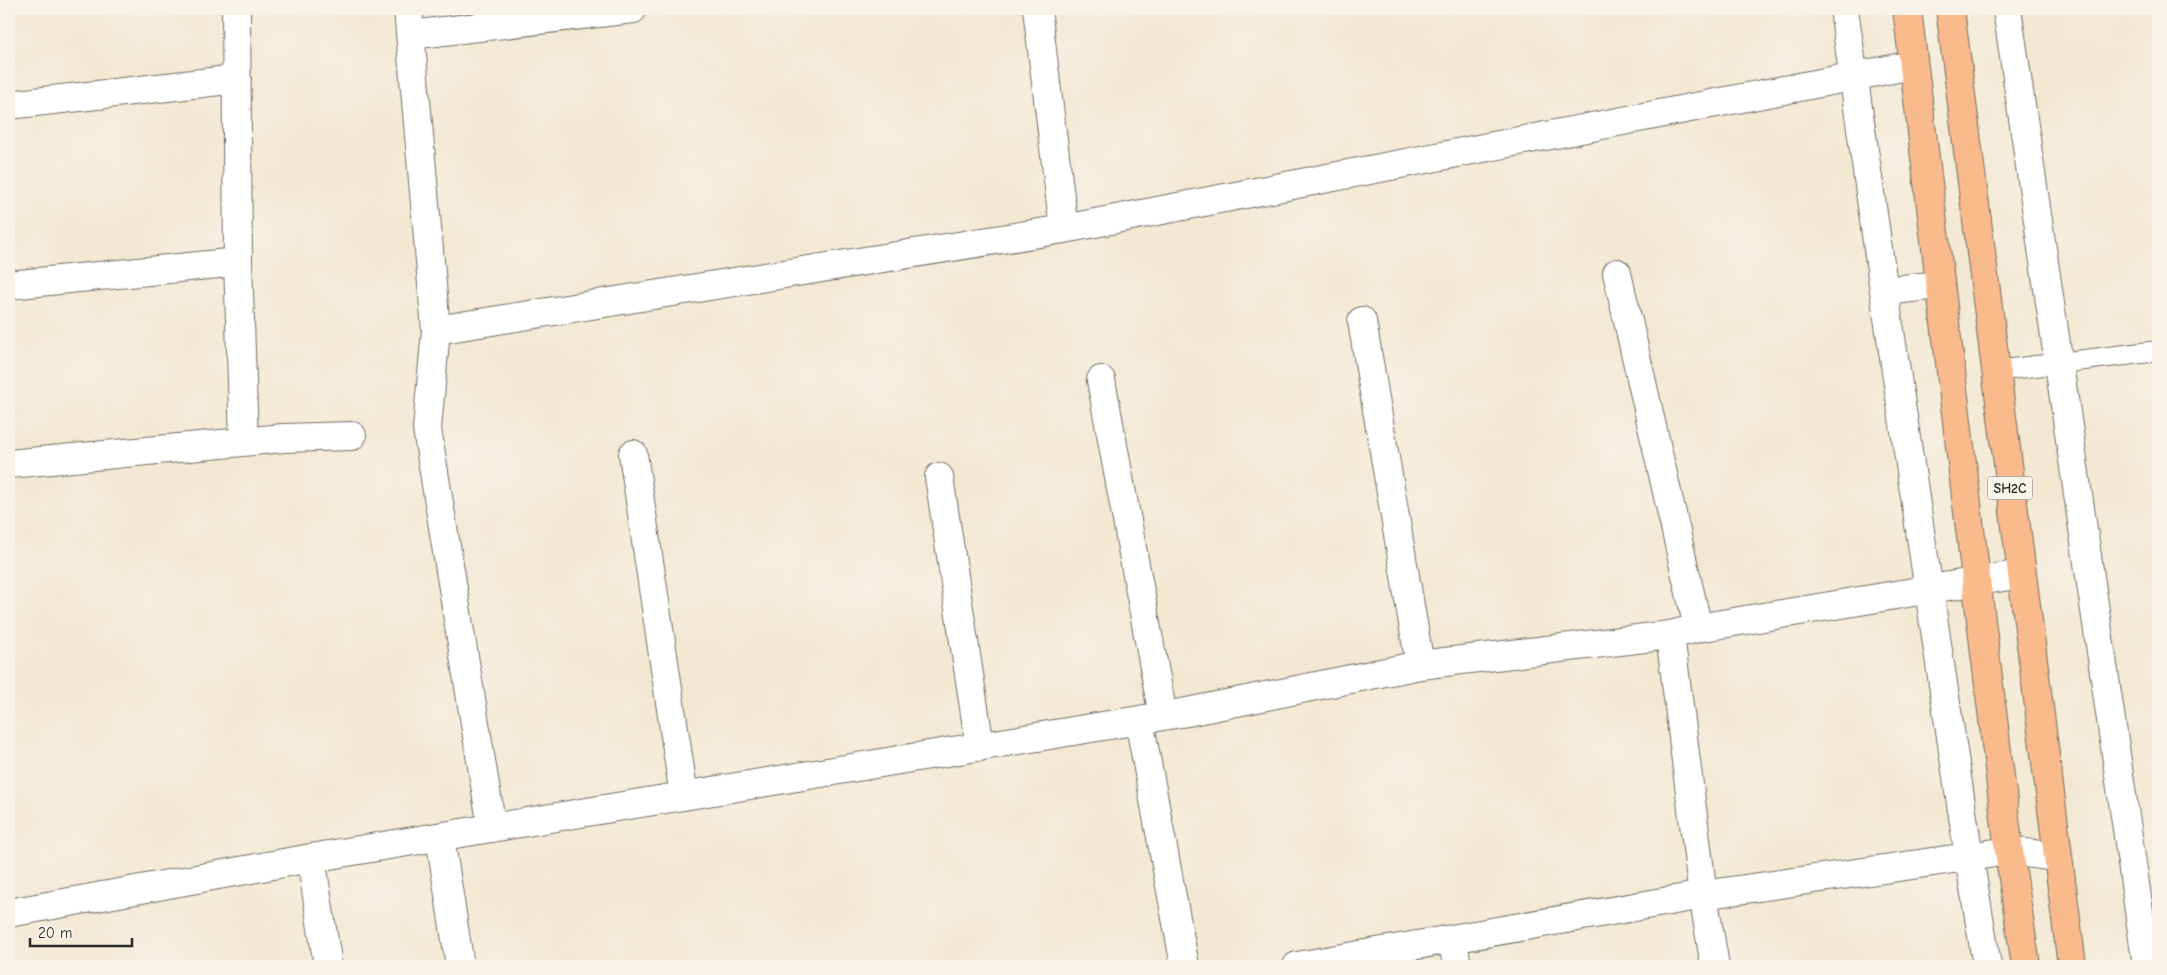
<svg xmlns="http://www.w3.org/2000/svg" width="2167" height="975" font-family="'Comic Neue',sans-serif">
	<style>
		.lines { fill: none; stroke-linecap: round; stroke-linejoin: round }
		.lane-casing { stroke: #716d65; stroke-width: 22 }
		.street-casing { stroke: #716d65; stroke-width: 30 }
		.primary-casing { stroke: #716d65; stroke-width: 30 }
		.lane { stroke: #fff; stroke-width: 20 }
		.street { stroke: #fff; stroke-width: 28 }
		.primary { stroke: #fabb8c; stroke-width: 28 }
		.labels { text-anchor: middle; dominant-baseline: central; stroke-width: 5; stroke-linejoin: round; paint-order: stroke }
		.shield { fill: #f7f3e8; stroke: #686764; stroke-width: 1 }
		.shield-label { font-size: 14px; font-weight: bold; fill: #2b2b2b }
	</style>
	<rect width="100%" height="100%" fill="#f7f3e8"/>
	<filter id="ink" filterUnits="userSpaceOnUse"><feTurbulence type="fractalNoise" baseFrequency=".02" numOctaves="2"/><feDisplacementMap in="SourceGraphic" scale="10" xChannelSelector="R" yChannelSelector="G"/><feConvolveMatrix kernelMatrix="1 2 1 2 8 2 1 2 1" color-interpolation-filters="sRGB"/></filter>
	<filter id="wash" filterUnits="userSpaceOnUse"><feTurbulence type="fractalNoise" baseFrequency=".0096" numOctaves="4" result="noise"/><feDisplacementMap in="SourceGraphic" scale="20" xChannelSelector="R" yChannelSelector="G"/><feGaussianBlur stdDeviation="1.12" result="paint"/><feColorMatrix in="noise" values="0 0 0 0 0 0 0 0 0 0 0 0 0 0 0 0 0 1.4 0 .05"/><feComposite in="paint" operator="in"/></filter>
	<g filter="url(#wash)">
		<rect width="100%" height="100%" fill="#f3e8d2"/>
	</g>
	<g filter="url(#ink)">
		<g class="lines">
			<!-- lane casing -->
			<g class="lane-casing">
				<path id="lane" d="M1995,371L2158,351"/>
			</g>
			<!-- street casing -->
			<g class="street-casing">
				<path id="street" d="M236,9L238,262L244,441
					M408,9L436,330L427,429L492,828
					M1037,9L1064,229
					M1844,9L1884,291L1969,857L1987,966
					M2007,9L2147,966
					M410,35L633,9
					M9,105L237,79
					M1617,273L1698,628
					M9,285L238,262
					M1884,291L1939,285
					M1362,321L1420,665
					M436,330L1064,229L1913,65
					M1101,380L1163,716
					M633,454L684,796
					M9,464L284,438L352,436
					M939,477L980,747
					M1670,635L1703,895L1715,966
					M1139,720L1185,966
					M440,837L460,966
					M311,858L328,966
					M9,913L311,858L1187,712L1420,665L1670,635L1698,628L2021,574
					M1453,940L1457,966
					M1297,966L1703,895L2009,851L2057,857"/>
			</g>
			<!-- primary casing -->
			<g class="primary-casing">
				<path id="primary" d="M1907,9L2009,851L2026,966
					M1950,9L2072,966"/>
			</g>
			<!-- lane -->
			<use href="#lane" class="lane"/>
			<!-- street -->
			<use href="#street" class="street"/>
			<!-- primary -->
			<use href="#primary" class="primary"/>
		</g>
	</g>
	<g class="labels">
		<!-- shield labels -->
		<rect class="shield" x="1987.5" y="476.5" width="45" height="23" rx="4"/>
		<g class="shield-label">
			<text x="2010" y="488">SH2C</text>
		</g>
	</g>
	<!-- margin -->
	<rect width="2167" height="975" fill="none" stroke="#f7f3e8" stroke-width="30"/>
	<!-- scale -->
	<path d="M30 938v8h102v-8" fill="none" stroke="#2b2b2b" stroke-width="2.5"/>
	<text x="38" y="938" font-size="15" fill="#2b2b2b" stroke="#f7f3e8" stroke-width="4" paint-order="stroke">20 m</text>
</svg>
